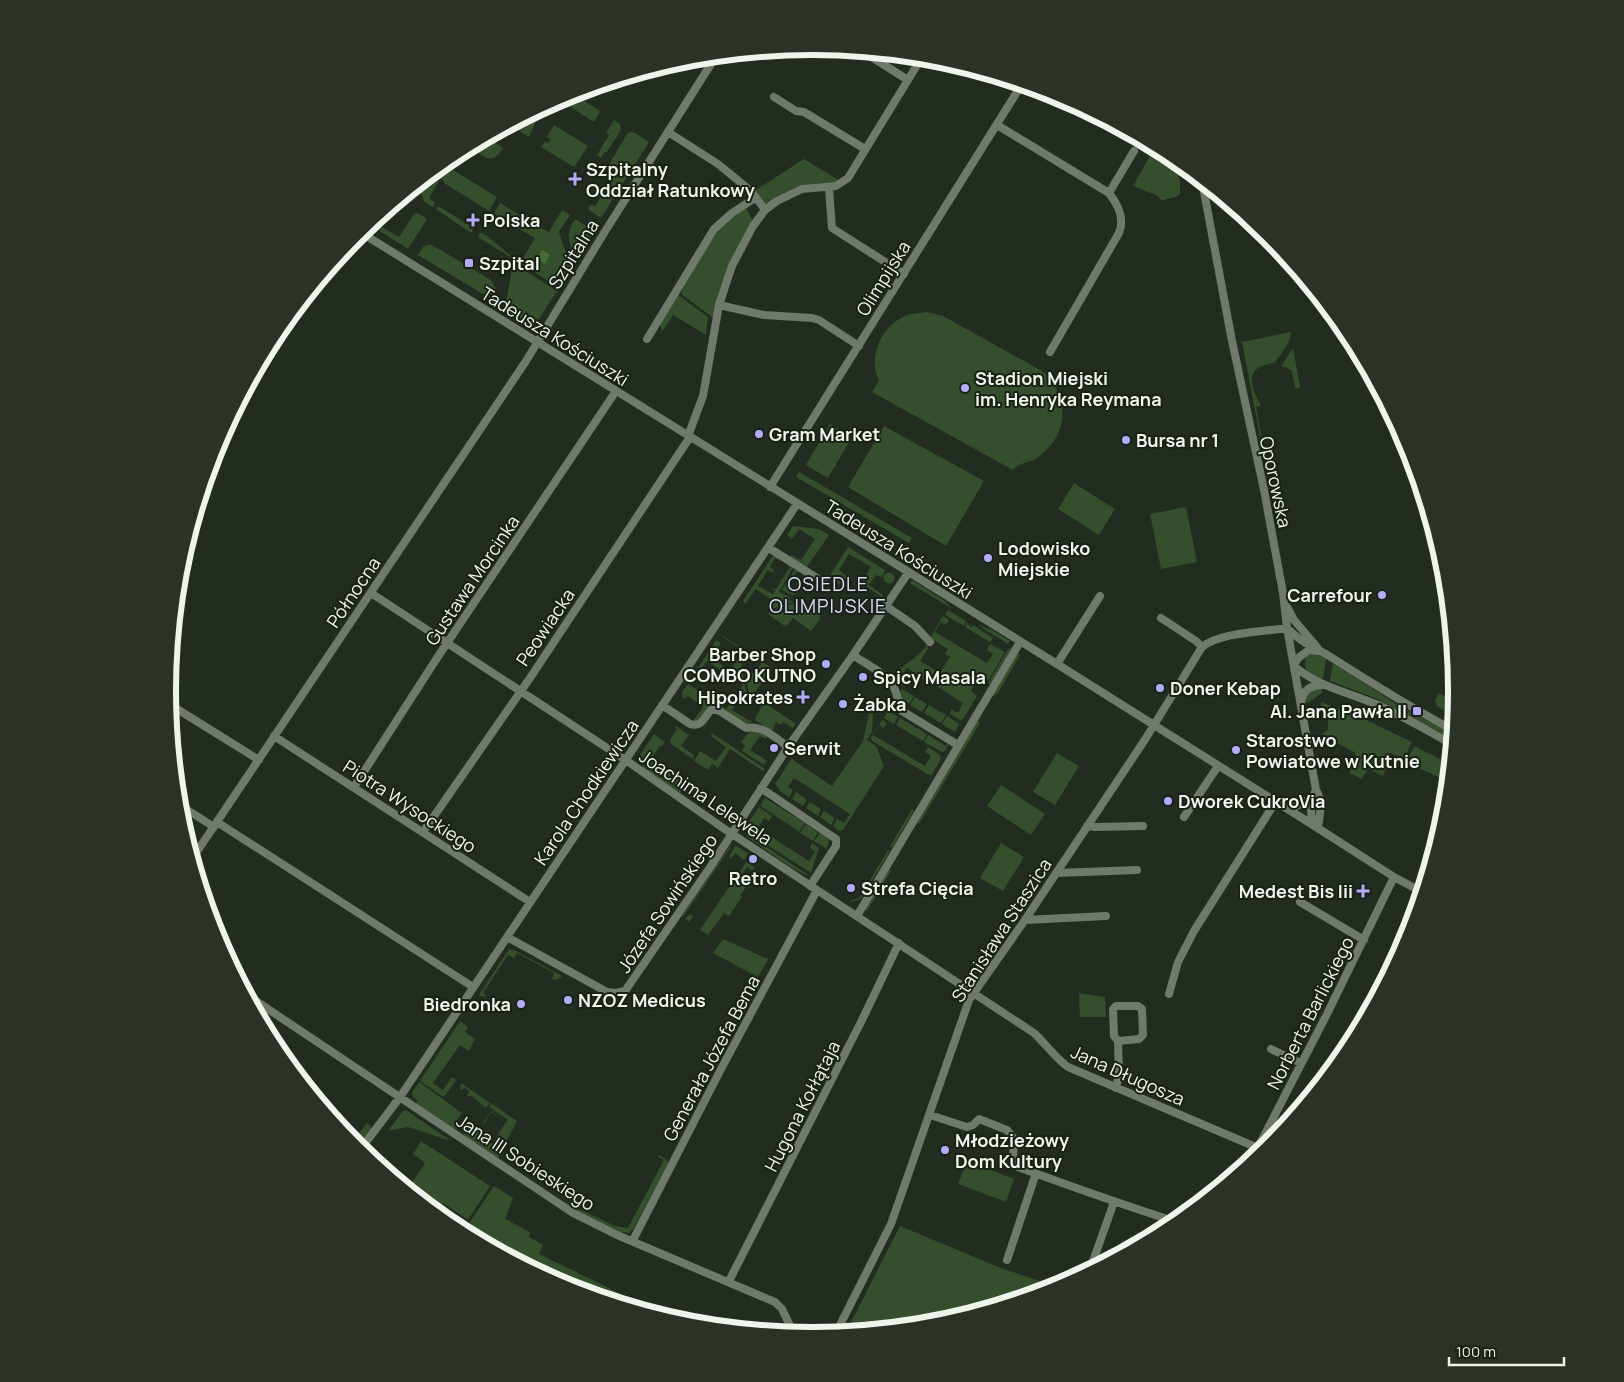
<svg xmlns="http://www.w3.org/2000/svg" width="1624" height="1382" font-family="Manrope,sans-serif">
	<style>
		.green { fill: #354e2b }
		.water { fill: #456e35 }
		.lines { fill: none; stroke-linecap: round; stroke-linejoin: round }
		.minor { stroke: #6f796c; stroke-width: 8 }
		.poi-dot { fill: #b3acf9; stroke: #1a2217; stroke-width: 2 }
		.labels { text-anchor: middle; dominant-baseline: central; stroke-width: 4; stroke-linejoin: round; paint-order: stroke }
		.poi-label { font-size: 18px; font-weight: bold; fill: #eff5ed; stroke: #1a2217; text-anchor: start }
		.street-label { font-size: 18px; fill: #eff5ed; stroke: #1a2217 }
		.neighbourhood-label { font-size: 19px; letter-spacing: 1px; fill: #dddcf9; stroke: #1a2217 }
		.rim { fill: none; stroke: #eff5ed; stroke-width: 6 }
	</style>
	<rect width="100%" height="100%" fill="#232c21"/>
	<!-- green -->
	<path class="green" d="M572,93L600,111L594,122L558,99Z
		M542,108L529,137L510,125Z
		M614,120L620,124L621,130L607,152H604L601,158L597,155L609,135L606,133Z
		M554,125L588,146L574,167L541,147L545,141L548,143L550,139L547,137Z
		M630,132L635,133L649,142L601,218L590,211L588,207L591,205L595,206L615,174L607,168L627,134Z
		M487,137L503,148C492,167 484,156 469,147Z
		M455,154L456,155L448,167L497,197L489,211L444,183V181L434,175L438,168Z
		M1151,154L1174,169L1180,180V194C1175,199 1169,197 1162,201L1158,196L1133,186Z
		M804,159L840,181C831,185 822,182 812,184C795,187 781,201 765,204L754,191Z
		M432,177L439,181L429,198L435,203L433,207L424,202L421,192L423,189L425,190Z
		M500,203L539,227L549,232L562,210L570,215L559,232L571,268L559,288L520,263L535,238L494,214Z
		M438,206L474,228L471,233L436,209Z
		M746,208L753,221C735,252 721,282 713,317H712L681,294L683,288L682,287L716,231L722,224Z
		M418,213L427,219L408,249L369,224L373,222L399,237L414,214Z
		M575,219L595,231L576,260C570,241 564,237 575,219Z
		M480,232L490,238L511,256L510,257L478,237Z
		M427,245H432L491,280L496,289L493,300L418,255L423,247Z
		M513,263L557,291L534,327L505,309Z
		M677,294L708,317L706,335L673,315L662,332L660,323Z
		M927,312L943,316L1042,371C1047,376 1052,380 1055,386C1070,412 1062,441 1037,458C1029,463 1020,462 1013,470L872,392L879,381C877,376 875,371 875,366C873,343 889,320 911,314C916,313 922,313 927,312Z
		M1291,332C1291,343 1280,354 1275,363C1270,364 1262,365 1258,368C1245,377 1256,396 1261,406L1256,407L1268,473H1267L1242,342Z
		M1293,348L1300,386L1298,389L1295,388L1292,371L1286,367H1282V365Z
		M830,424L852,437L828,478L806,465Z
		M884,426L984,481L946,546L848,487Z
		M799,472L912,538L909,543L796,477Z
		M1074,483L1115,509L1099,535L1058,509Z
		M1186,507L1197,562L1161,569L1150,514Z
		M793,526L819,529L829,535L807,567L827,580L848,547L885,570L882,577L876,575L869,585L883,595L882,597L861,583L871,567L849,554L839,570L848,577L840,585L831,578L827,582L790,557L792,555L801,560L815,539L799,529L792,539L787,535Z
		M774,554L780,561L775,558L770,567L774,571L773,573L768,570L758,586L773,594L775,591L771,587L776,589L781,582L776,578L781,581L790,567L786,564L794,566L779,592L790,597L789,600L794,602L771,609L775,602L756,589L745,604L743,601Z
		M795,569L817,582L797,571L786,587L797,594L792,595L782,590Z
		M883.5 578a5.5 5.5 0 1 1 11 0a5.5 5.5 0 1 1-11 0Z
		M912,580L945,601L952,609L910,583Z
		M801,602L820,611V619L811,631L793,618L786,627L768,614L771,610Z
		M948,610L966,621L964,626L945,615Z
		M943,616L949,620L946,625L941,622L935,632L987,663L993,654L987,650L990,644L1005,652L988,681L986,677L981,674L971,691L977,696L963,719L960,720L950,714L951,709L958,713L963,703L907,668L900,678L907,682L904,687L897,683L893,677C902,663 919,659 927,644L928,648L920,661L940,673L950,657L945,654L948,649L930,638Z
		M968,622V625L972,627L973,625L993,638L990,642L965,627Z
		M978,625L992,630L1010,641L1008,644Z
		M723,636L772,668L753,695L796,724L793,728L783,722L781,725L776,722L772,731L755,720V718L762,706L750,698L744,668L754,674L761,663L723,637Z
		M716,640L721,643L712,658L730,671L740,656L747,697L742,694L732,710L748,720L753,721L748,724L744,723L720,707C707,703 705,717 695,723L675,711L677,710L693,721L703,707L688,696L683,699L682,692L688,684L726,709L743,685L707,661L693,681L691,679Z
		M1009,648L1011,649L990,684L988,683Z
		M1018,653L1020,655L998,693L993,697V695Z
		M1314,653L1326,659L1323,679C1313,675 1303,673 1305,660L1307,656Z
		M1333,663L1399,706L1453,734L1452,739L1375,698L1330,681Z
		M902,689L914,696L909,704L906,702L903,707L900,692Z
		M1315,689H1322V693L1309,702L1305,703C1306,696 1308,692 1315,689Z
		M1439,693L1454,701V717L1437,706L1435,701Z
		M915,697L927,704L922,712L910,705Z
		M895,699L894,706L896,709L893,714L898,717L894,724L884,718L888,711L892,714L895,709L890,706Z
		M1321,702L1364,719L1412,742L1404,759L1390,753L1385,763L1388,765L1383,776L1368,769L1362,779L1349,773L1358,759L1354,752L1323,736V733L1328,730V710L1321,705Z
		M929,705L946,715L941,723L924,713Z
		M869,713L873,714L872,732L867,740L876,746L884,766L843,830L839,831L833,826L837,819L844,823L850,814L794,778L788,787L793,790L789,797L780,791L775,784L792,758L793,760L832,786L863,741Z
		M947,716L958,723L959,725L955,732L942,724Z
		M900,718L927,734L923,741L896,725Z
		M882,720L887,723L884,728L879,725L873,735L925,766L931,756L925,752L928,747L940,755L941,759L931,776L872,741L871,737Z
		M977,721L980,723L919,824L917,822Z
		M676,726L689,735L681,746L694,755L693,759L671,744L670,740L677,729L675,727Z
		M753,730L768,736L766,739L760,736L750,750L767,761L764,765L742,751L745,746L741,742L747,734Z
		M712,733L765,769L763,771L730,749L718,768L712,764L708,770L694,761L700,751L716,761L726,747L711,736Z
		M654,734L665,742L662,746H660L647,765L642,760L640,755Z
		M928,735L946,746L949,741L950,742L945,751L942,752L924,742Z
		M1414,746L1450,764L1442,779L1406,762Z
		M1057,753L1079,766L1055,805L1033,792Z
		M652,761L685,782L681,788L648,766Z
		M643,765L682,790L680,793L642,767Z
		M1001,785L1045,814L1031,835L987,806Z
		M796,792L807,800L803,806L792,799Z
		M765,798L805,823L799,832L787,823L790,818L786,823L760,806Z
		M810,802L821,809L818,816L806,808Z
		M759,807L772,816L769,821L764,818L758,828L809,861L815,852L810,848L812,843L819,848L811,873L749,833L747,824Z
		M912,809L914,811L892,848L890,846Z
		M824,811L835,818L831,825L820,817Z
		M806,824L818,832L813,841L800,833Z
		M820,833L829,839L827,849L814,841Z
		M747,834L810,876C800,876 757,843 746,836Z
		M1001,843L1024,857L1003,891L980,878Z
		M730,846L731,847L683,917L682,916Z
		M735,846H737L748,854L744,860L735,853L731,859L729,857Z
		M888,850L890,851L861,899L852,902L850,901L859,898Z
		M746,862L755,867L752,871L747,867L741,877L746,887L740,896L742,897L729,916L724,913L708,935C700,930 692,924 685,919L690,914L693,916L689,922L700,930Z
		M888,869L891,871L867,911L865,909Z
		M723,939L768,959L758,977L713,953Z
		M509,949L516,951L562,976C559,979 556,981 552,979L554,973L517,953L514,958L508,955L483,993L487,996L484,997L479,995Z
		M1079,993L1105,997L1106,1017H1080Z
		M612,1000H620L628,1005L624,1010L619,1007L618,1009L609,1005Z
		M460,1021L468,1027L465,1032L475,1039L469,1051L460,1045L433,1083L443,1090L452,1077L456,1080L445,1096H442L420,1081Z
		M419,1082L462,1113L454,1124L458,1127V1129L451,1128L415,1104L418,1101L413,1097L412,1093Z
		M461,1083L490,1103L486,1108L472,1096H467L469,1091L465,1088L460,1090Z
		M491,1103L517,1121L498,1158L466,1139L463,1132L465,1131L470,1135L477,1126L485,1131L481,1138L492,1144L506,1122L491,1112L484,1124L483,1123L491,1111L506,1122L508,1120L489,1107Z
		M406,1110L451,1141L408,1127L388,1131L403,1111Z
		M367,1123L370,1125L371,1129L357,1148L352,1142Z
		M421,1141L490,1186L468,1220L443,1203L436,1213L408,1189L425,1163L413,1154Z
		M659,1155L666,1159L668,1163L634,1228L629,1233C606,1232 573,1210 554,1197L615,1226L628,1228L664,1160L658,1157Z
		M967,1161L1014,1179L1006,1202L958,1184Z
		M494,1186L513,1198L505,1219L530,1232L529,1237L543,1245L539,1254L675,1320L565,1287L481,1241V1240L474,1236L470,1222Z
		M900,1226L998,1267L1058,1287L938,1323L846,1332Z"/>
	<!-- water -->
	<path class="water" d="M542,250L550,255L545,264L537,259Z"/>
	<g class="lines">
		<!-- minor -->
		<path class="minor" d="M862,51L908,80
			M774,97L796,111L804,112L865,149
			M997,125L1109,193C1118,205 1125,218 1119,233L1050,352
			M668,132L718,164L751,191L765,210
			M1202,181L1232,341L1264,490L1283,593L1287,628L1316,790C1323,801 1320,816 1318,827
			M829,188L832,228L904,274
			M1109,193L1134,151
			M360,232L1057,664L1313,825L1394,877L1422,892
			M719,305L764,315L812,318L819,320L859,346
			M647,339L714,229L732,213L755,198
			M688,436L703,396L719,305L732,266L753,226L765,210L777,201L802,189L836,186L848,178L922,57
			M770,487L1022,84
			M769,548L823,582
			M371,593L627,761L726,830L1034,1033C1046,1044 1055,1058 1068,1067L1258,1148
			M886,606L915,626L930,642
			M1287,607L1294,620L1317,647
			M1161,618L1196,641L1202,647
			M853,655C867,665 885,672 894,688C898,695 898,704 902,711L958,745
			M1057,664L1100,596
			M1294,665L1298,658L1309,650L1318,651
			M1294,666C1318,687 1351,693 1380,706C1405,717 1428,731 1452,744
			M1301,703C1303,689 1311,685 1324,685
			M169,704L259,760
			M662,705L690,724C702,728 704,717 711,710H718L746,728C763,725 774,737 788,747
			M274,736L530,902
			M354,787L437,658L616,391
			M761,788L836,839V846L810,886
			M178,804L214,827
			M1288,809L1302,804L1312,797
			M1184,817L1218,766
			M217,822L473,987
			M1313,825C1310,813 1310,801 1316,790
			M1087,826L1096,827L1143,826
			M423,832L530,678L690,437
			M192,859L526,361L604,233L716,56
			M1056,873L1137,870
			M1300,902L1364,940
			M857,916L1020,642
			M1025,920L1106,916
			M507,937L607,992L616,993L625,991L711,866L788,747L853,655L908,573
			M1169,994L1178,962L1194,931L1276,801
			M247,995L573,1213L617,1235L775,1302L782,1309L794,1334
			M1271,1049L1301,1063
			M1116,1088L1119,1075L1118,1041L1139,1039L1143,1035L1142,1009L1138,1006H1116L1113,1009L1114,1036L1118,1041
			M930,1115L967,1127L973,1125L979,1119L1007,1130L1014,1139L1013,1162L1018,1167C1070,1186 1123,1205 1177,1222
			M360,1150L400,1097L797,504
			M1251,1161L1327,1014L1394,877
			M633,1240L720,1071L817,890
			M1007,1260L1036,1173
			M1092,1264L1114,1202
			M729,1281L862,1020L899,943
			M836,1333L891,1224L969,1000L1025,920L1146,738L1202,647C1221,632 1262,632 1287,628C1301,643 1317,648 1334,659C1373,684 1412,708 1453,730"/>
	</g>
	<!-- markers -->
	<g class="poi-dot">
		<path d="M572.5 171.5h5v5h5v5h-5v5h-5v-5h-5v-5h5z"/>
		<path d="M470.5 212.5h5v5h5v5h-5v5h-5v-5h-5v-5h5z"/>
		<rect x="464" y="258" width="10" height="10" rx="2.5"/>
		<circle cx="965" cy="388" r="5"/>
		<circle cx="759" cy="434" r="5"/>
		<circle cx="1126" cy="440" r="5"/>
		<circle cx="988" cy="558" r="5"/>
		<circle cx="1382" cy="595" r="5"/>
		<circle cx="826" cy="664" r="5"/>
		<circle cx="863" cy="677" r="5"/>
		<circle cx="1160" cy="688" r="5"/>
		<path d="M800.5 689.5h5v5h5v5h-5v5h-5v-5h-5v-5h5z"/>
		<circle cx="843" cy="704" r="5"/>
		<rect x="1412" y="706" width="10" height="10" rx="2.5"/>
		<circle cx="774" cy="748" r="5"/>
		<circle cx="1236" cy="750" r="5"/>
		<circle cx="1168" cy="801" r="5"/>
		<circle cx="753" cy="859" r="5"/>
		<circle cx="851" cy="888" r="5"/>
		<path d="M1360.5 883.5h5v5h5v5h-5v5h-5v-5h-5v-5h5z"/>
		<circle cx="568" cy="1000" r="5"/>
		<circle cx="521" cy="1004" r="5"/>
		<circle cx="945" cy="1150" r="5"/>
	</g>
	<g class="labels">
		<!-- poi labels -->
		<g class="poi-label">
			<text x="586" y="169">Szpitalny<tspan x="586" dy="21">Oddział Ratunkowy</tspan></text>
			<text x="483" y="220">Polska</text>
			<text x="479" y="263">Szpital</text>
			<text x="975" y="378">Stadion Miejski<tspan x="975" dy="21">im. Henryka Reymana</tspan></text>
			<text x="769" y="434">Gram Market</text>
			<text x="1136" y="440">Bursa nr 1</text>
			<text x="998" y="548">Lodowisko<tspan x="998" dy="21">Miejskie</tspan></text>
			<text x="1372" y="595" text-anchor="end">Carrefour</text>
			<text x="816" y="654" text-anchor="end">Barber Shop<tspan x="816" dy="21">COMBO KUTNO</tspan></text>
			<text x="873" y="677">Spicy Masala</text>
			<text x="1170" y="688">Doner Kebap</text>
			<text x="793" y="697" text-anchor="end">Hipokrates</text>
			<text x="853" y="704">Żabka</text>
			<text x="1407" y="711" text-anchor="end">Al. Jana Pawła II</text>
			<text x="1246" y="740">Starostwo<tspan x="1246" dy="21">Powiatowe w Kutnie</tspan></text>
			<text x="784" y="748">Serwit</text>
			<text x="1178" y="801">Dworek CukroVia</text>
			<text x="753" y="878" text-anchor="middle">Retro</text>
			<text x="861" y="888">Strefa Cięcia</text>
			<text x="1353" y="891" text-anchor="end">Medest Bis Iii</text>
			<text x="578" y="1000">NZOZ Medicus</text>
			<text x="511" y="1004" text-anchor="end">Biedronka</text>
			<text x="955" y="1140">Młodzieżowy<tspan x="955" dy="21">Dom Kultury</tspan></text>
		</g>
		<!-- street labels -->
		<g class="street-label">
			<text transform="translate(573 254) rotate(-58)">Szpitalna</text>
			<text transform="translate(883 278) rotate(-58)">Olimpijska</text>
			<text transform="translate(555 336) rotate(32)">Tadeusza Kościuszki</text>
			<text transform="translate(1276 482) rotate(78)">Oporowska</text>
			<text transform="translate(899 549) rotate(32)">Tadeusza Kościuszki</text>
			<text transform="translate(472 580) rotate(-56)">Gustawa Morcinka</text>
			<text transform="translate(353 592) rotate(-56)">Północna</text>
			<text transform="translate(545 627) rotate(-56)">Peowiacka</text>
			<text transform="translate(586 792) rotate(-56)">Karola Chodkiewicza</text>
			<text transform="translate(706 797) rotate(34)">Joachima Lelewela</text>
			<text transform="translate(410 806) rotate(33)">Piotra Wysockiego</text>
			<text transform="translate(667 903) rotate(-56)">Józefa Sowińskiego</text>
			<text transform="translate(1001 930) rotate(-57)">Stanisława Staszica</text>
			<text transform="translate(1310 1013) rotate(-63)">Norberta Barlickiego</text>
			<text transform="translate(711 1058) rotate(-62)">Generała Józefa Bema</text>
			<text transform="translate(1128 1075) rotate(24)">Jana Długosza</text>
			<text transform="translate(802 1106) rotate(-63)">Hugona Kołłątaja</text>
			<text transform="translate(526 1162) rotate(33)">Jana III Sobieskiego</text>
		</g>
		<!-- neighbourhood labels -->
		<g class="neighbourhood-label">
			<text x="828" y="584">OSIEDLE<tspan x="828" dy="22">OLIMPIJSKIE</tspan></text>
		</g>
	</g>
	<!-- crop -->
	<path d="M0 0H1624V1382H0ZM176 691a636 636 0 1 1 1272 0a636 636 0 1 1-1272 0Z" fill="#2b3328" fill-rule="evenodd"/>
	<path class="rim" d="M176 691a636 636 0 1 1 1272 0a636 636 0 1 1-1272 0Z"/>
	<!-- scale -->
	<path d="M1449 1357v8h115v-8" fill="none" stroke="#eff5ed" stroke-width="2.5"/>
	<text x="1456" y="1357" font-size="15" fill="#eff5ed" stroke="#1a2217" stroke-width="4" paint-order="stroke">100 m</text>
</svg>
